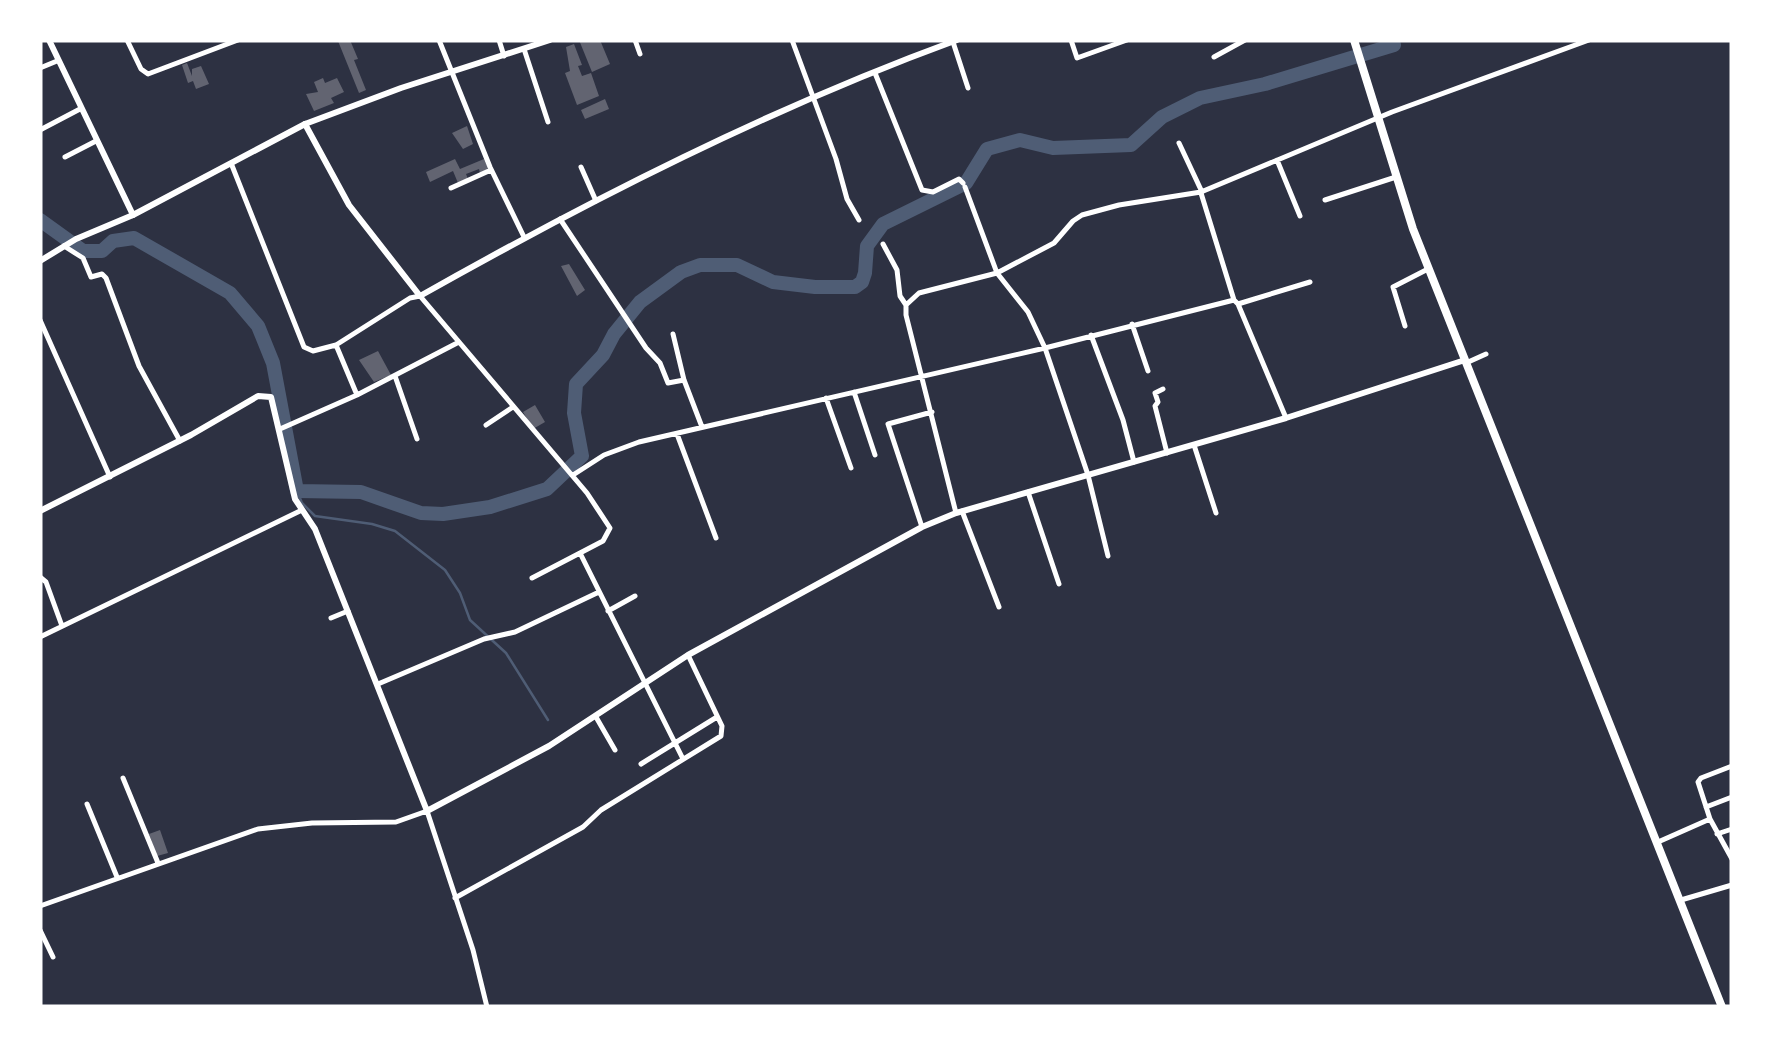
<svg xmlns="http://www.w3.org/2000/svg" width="1772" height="1047" font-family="Montserrat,sans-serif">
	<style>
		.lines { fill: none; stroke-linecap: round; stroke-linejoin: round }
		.stream { stroke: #4f5d75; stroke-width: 2.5 }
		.river { stroke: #4f5d75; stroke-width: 14 }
		.building { fill: #626471 }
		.minor { stroke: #fff; stroke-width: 5 }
		.tertiary { stroke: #fff; stroke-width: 6 }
		.secondary { stroke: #fff; stroke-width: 6 }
		.primary { stroke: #fff; stroke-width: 8 }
	</style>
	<rect width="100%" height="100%" fill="#2d3142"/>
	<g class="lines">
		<!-- stream -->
		<path class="stream" d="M297,491L302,503L315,516L372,524L395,531L445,570L460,593L470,620L506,653L548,720"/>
		<!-- river -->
		<path class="river" d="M40,220L83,251H102L113,241L134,238L230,293L258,326L273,363L297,491L361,492L421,513L443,514L490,507L547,489L582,456L574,413L576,384L603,355L614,334L640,302L681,272L700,265H737L773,282L815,287H855L862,282L865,273L867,246L883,224L966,183L987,149L1020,140L1053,148L1131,145L1162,117L1200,98L1265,84L1394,45L1393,40"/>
	</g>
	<!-- building -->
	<path class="building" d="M350,40L358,59L354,60L366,90L359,93L338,41Z
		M579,40H600L610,64L592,72Z
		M574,44L582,65L578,66L582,76L591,73L599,96L577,105L565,73L570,71L566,47Z
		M187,63L192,76V69L201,66L209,84L196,89L193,81L188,83L182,65Z
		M323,78L325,83L337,78L344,92L331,98L334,103L314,111L306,94L318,92L314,82Z
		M605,99L609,109L585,119L581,110Z
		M467,126L473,144L463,149L452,133Z
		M455,159L460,169L484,159L489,170L480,173L479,169L466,174L468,179L458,183L453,171L430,182L426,172Z
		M569,264L585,290L577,296L561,266Z
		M378,351L391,375L374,382L359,360Z
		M535,405L545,422L533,429L523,412Z
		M160,830L168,853L157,856L149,834Z"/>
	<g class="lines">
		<!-- minor -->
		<path class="minor" d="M127,40L141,69L148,74L238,40
			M439,40L490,167L524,237
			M499,40L504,56
			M635,40L640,54
			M792,40L836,159L847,199L859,220
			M1071,40L1077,58L1127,40
			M953,42L968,88
			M524,49L548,122
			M1214,57L1245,40
			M40,68L57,61
			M875,73L922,190L933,192L959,179L963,183
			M40,130L80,109
			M1179,143L1202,192
			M65,157L96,141
			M1277,160L1300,216
			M231,163L304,347L313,351L336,345L410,298L420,296L587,493L610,528L603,541L580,553L683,759
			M581,167L596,201
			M965,187L997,273L1028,312L1045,348L1088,475L1108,556
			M451,188L491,170
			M1201,193L1234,300
			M1325,200L1396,177
			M560,219L646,348L660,363L668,383L684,380
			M883,244L897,270L900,296L906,305
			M64,246L83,258L91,277L102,274L106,278L139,366L180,441
			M1238,304L1286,418
			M40,320L110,477
			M1132,324L1148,371
			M1405,326L1393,287L1428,269
			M673,334L684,380L702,427
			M1091,335L1123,420L1134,462
			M336,345L357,395
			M1466,363L1486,354
			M395,376L417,439
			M1163,389L1155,393L1158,402L1155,406L1167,453
			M854,392L875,455
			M826,398L851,468
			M486,425L513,407
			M280,429L357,395L459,342
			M677,434L716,538
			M1194,445L1216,513
			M573,475L604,455L639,442L1045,348L1234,300L1238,304L1310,282
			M1028,492L1059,584
			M962,511L999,607
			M956,513L906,315V305L919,293L997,273L1054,243L1073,221L1082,215L1119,205L1201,192L1392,112L1589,40
			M922,527L888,424L932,412
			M40,577L46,582L62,626
			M532,578L580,553
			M608,611L635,596
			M331,618L348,611
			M40,637L302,510
			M378,684L484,639L515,632L599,592
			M596,717L615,750
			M641,764L717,717
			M1732,766L1701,778L1698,782L1710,819L1732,859
			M123,778L158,863
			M87,804L117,877
			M1706,807L1732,797
			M1717,834L1732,829
			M1658,842L1710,819
			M455,898L583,827L601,810L721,736L722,726L688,655
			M1681,900L1732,885
			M40,906L258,829L312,823L396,822L427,811L473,950L487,1007
			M40,930L53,957"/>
		<!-- tertiary -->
		<path class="tertiary" d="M49,40L133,215
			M305,124L349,205L420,296C592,199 771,108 957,40
			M40,511L191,435L258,396L271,397L295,499L315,529L427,811L549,746L688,655L922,527L956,513L1286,418L1465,360"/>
		<!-- secondary -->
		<path class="secondary" d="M40,261L76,239L133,215L305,124L401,88L550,40"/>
		<!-- primary -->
		<path class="primary" d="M1354,40L1413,229L1722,1007"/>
	</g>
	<!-- border -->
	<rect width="1772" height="1047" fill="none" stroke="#ffffff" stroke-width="85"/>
</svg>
